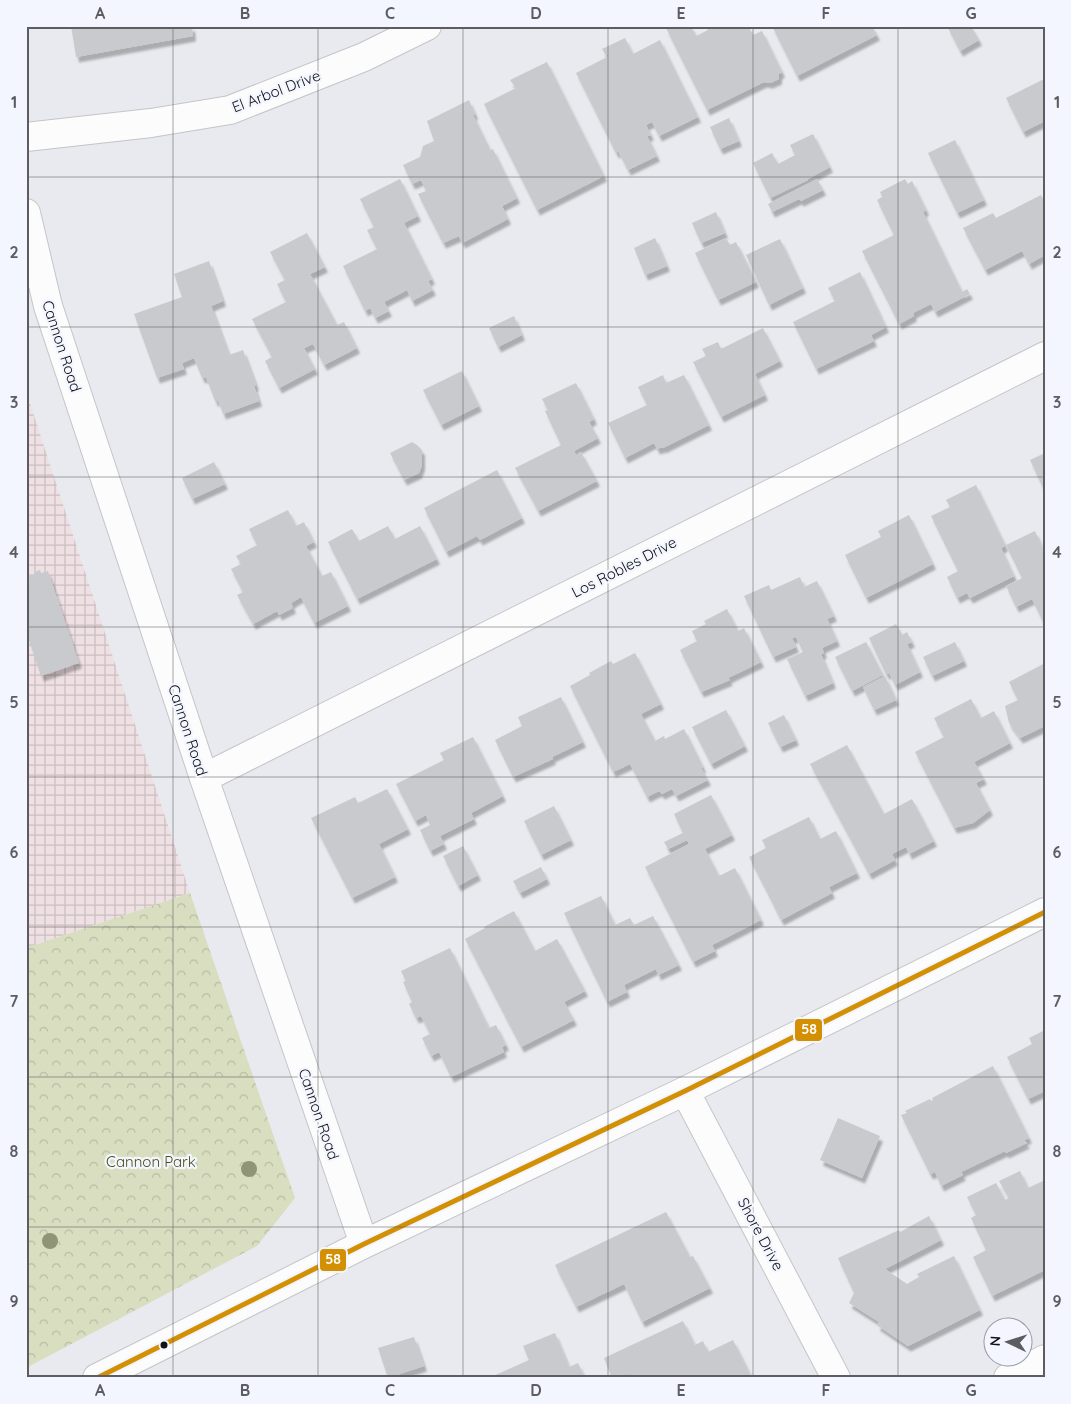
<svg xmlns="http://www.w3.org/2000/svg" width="1071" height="1404" font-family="Quicksand,sans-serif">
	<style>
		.industrial { fill: url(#industrial-grid) }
		.park { fill: url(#park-crowns) }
		.building { fill: #c9cacd; filter: url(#shadow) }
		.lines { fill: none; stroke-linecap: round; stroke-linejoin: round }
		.minor-casing { stroke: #c4c5c9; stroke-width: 30 }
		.major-casing { stroke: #c4c5c9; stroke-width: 30 }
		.minor { stroke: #fcfcfd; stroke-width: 28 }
		.major { stroke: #fcfcfd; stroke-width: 28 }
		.bus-1-casing { stroke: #f3f6ff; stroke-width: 9 }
		.bus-1 { stroke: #d49003; stroke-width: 5 }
		.tree { fill: #909477 }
		.grid { fill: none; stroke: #5c5d61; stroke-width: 1; stroke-opacity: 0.55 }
		.bus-dot { fill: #101114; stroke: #f3f6ff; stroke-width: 2 }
		.labels { text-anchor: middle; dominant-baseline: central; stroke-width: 4.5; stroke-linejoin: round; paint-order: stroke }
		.street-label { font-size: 15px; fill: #101114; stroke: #f3f6ff }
		.park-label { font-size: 15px; fill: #484e15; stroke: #f3f6ff }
		.line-badge { stroke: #f3f6ff; stroke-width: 2 }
		.badge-label { font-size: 14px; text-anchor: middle; font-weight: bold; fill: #fff }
		.neatline { fill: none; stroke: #5c5d61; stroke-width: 2 }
		.grid-label { font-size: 16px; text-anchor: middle; font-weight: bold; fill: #5c5d61 }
	</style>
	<defs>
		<pattern id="industrial-grid" width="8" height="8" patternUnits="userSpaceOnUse" patternTransform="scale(1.25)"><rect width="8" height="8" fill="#eee0e3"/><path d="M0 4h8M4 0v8" fill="none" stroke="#cbbfc2"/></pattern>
		<pattern id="park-crowns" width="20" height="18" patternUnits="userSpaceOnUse" patternTransform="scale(1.25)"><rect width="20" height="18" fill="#d8debf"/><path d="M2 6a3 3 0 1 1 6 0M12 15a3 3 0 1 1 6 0" fill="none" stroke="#b8bda3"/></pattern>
		<filter id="shadow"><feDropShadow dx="3" dy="5.5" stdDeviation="1" flood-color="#0004"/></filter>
	</defs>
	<rect width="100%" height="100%" fill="#e9eaef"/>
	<!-- industrial -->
	<path class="industrial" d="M26,391L190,893L26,948Z"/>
	<!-- park -->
	<path class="park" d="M190,893L295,1198L257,1246L26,1368V948Z"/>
	<!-- building -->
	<path class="building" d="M71,26H192L193,36L76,57Z
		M670,26H691L696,36L708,30L706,26H748L753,35L762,31L782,72L779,74V79L770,83L764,82L707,110L666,28Z
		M772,26H872L877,35L797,76Z
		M950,26H971L979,40L960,51L948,28Z
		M625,38L633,54L660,40L698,117L659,136L652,122L646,125L651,135L647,136L657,156L628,170L618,151L616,153L576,73L609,56L608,54L606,56L602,49Z
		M547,62L604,176L537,210L484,104L516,88L510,80Z
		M1044,79L1045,121L1023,132L1006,98Z
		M469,100L475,114L473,115L490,150L493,149L517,198L502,206L508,219L462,243L459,236L443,243L418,194L426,191L421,180L412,184L403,165L420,157L423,146L434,141L427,121Z
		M729,118L739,141L720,149L710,127Z
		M813,134L830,167L808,179V180L770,198L753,163L772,153L778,164L795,155L790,145Z
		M955,140L984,200L957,213L928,153Z
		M400,179L418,216L404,223L432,279L428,281L433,290L412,301L407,290L384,302L389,311L375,318L370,308L365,311L343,266L377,249L367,230L374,227L360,199Z
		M817,179L823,190L801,201L799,199L772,212L768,204Z
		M905,179L908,184L912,181L926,210L923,212L962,292L967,289L970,294L935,312L931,304L913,313L914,316L899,324L862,251L894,235L877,200L882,197L880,192Z
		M1041,195L1045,202V255L1029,264L1022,251L985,270L963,228L993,213L996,218Z
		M716,212L725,233L701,243L692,223Z
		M307,233L325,267L310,274L337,325L344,322L357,348L324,365L313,344L304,348L315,369L279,388L265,361L272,357L252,319L286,302L277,284L285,280L270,252Z
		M655,238L667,266L645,275L634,248Z
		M726,238L730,245L736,242L756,282L718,300L695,253Z
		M780,239L803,288L769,305L746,255Z
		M209,261L223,301L211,306L229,355L243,350L256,385L254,386L259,401L223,414L218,400L215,401L206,377L202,378L194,358L182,363L184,369L157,378L134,314L182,297L174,274Z
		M860,272L886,327L871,335L874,341L816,369L793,322L835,301L828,288Z
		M514,316L522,335L498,347L489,328Z
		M763,328L780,361L755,374L765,395L721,417L693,362L706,356L702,349L718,342L721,349Z
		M462,371L479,406L441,425L423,390Z
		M663,375L666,383L684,375L709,425L663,448V447L657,449L654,443L625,458L608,423L647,405L638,387Z
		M576,383L594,419L589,422L598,438L574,451L576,455L581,452L597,481L538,511L515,468L561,445L545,411L548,410L542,399Z
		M412,442L417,445L422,450V465L419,473L404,480L390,453Z
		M1045,453V492L1030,460Z
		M214,462L225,484L192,499L182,478Z
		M497,470L522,518L480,540L477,536L446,552L424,508Z
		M976,485L1005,545V546L1001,548L1014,576L970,598L967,593L957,598L947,577L958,571L931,516L950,507L946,500Z
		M288,510L296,526L304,522L314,542L306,546L322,576L331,572L348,606L314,623L301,597L291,603L293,608L279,615L277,611L253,624L237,595L243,592L231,569L241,564L236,556L257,545L249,529Z
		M909,515L933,564L866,598L845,555L881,537L878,531Z
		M388,526L395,539L420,526L437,559L357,599L328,542L352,529L359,541Z
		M1035,531L1045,553V626L1032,599L1016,607L1006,586L1022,578L1006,545Z
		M40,570L41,573L48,571L79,663L41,676L26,631V578L35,574V572Z
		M800,577L804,587L817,581L834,616L827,619L837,641L822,648L824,653L821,654L833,683L805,696L787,659L803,652L796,637L792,638L796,647L773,657L744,596L769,585L771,590Z
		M727,609L738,631L744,628L761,662L728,678L730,680L701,692L680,650L697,641L692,631L706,624L704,621Z
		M896,624L902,635L907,632L912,642L907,644L920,672L895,685L889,673L886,674L869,638Z
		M866,642L883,675L852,691L835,657Z
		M955,642L964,661L932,676L923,657Z
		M635,653L661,704L641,714L655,741L664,736L665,739L684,729L703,767L701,768L708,780L676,796L672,789L662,794L659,791L647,797L630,764L613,772L570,686L590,675L589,673L611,661L613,664Z
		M1045,663V726L1020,738L1009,723L1005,706L1018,700L1009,682Z
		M885,676L896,700L874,710L863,687Z
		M561,697L583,742L552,757L553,759L513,777L495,740L522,726L518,717Z
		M971,699L981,718L994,711L1010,743L974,762L984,779L976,783L990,810L973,823L954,828L915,752L944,737L934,718Z
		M726,710L745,746L711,764L692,727Z
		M784,715L796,740L780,747L768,723Z
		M473,737L503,796L471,813L474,819L440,836L444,844L430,851L420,830L430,825L426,815L415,821L396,784L444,760L440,753Z
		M847,745L884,814L912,799L934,841L909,854L906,847L892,854L895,860L869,874L810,764Z
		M387,789L408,829L379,844L395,877L352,898L311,818L355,797L358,803Z
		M711,795L732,835L705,849L719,876L735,868L761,920L712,945L715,951L693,962L645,867L689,844L687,840L668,849L664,842L683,833L674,814Z
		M554,806L571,840L541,855L524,821Z
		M809,817L820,839L836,831L857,873L829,887L832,893L781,920L749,857L766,848L762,840Z
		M463,846L478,875L458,886L443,856Z
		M541,867L547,879L520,893L513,881Z
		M601,896L615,925L630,918L634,925L653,916L679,965L658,975L656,969L624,985L627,992L607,1002L564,913Z
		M514,911L535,951L557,939L585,991L564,1002L574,1020L521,1047L465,939L485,928L484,927Z
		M450,948L489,1028L496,1025L506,1045L502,1047L504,1052L451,1077L439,1052L431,1056L422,1038L430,1034L421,1016L416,1018L409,1004L412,1002L403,982L406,981L401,971Z
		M1045,1030V1091L1028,1099L1007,1057L1032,1044L1029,1038Z
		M993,1066L1029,1138L1024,1140L1027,1143L1006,1153L1005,1151L961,1172L963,1175L941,1186L935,1172L930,1174L901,1115L907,1113L905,1111L930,1099L931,1101L933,1100L932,1098Z
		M838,1118L880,1136L862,1178L820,1160Z
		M1020,1171L1028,1188L1045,1180V1270L992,1296L973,1257L986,1250L971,1218L976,1215L967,1197L996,1183L1005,1200L1009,1198L999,1181Z
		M666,1212L690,1257L693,1256L710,1288L642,1322L624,1284L576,1307L555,1265Z
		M929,1216L941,1240L885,1269L907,1284L919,1277L917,1274L954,1256L980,1310L908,1346L877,1325L879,1322L849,1303L854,1293L838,1258L899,1230L900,1232Z
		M683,1321L695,1345L703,1341L708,1352L733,1340L752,1378H631L629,1374L620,1378H612L604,1358Z
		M555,1333L569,1367L578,1363L585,1378H489L529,1360L523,1346Z
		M414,1337L424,1366L388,1378L378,1348Z"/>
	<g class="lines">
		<!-- minor casing -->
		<g class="minor-casing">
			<path id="minor" d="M26,137L151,123L230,110L364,57L427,26
				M204,778L1045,356
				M685,1091L836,1378
				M1008,1378L1045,1359"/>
		</g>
		<!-- major casing -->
		<g class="major-casing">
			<path id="major" d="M26,213L48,306L204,778L364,1244
				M97,1378L364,1244L685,1091L1045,912"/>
		</g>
		<!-- minor -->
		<use href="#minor" class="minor"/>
		<!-- major -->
		<use href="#major" class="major"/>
		<!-- bus-1 casing -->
		<g class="bus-1-casing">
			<path id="bus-1" d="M97,1378L364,1244L685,1091L1045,912"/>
		</g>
		<!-- bus-1 -->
		<use href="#bus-1" class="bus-1"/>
	</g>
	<!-- trees -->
	<g class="tree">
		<circle cx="249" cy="1169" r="8"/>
		<circle cx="50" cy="1241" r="8"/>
	</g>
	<!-- grid -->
	<path class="grid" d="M173,26V1378M318,26V1378M463,26V1378M608,26V1378M753,26V1378M898,26V1378M26,177H1045M26,327H1045M26,477H1045M26,627H1045M26,777H1045M26,927H1045M26,1077H1045M26,1227H1045"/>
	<!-- markers -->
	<circle class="bus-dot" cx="164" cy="1345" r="4.5"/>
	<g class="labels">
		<!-- street labels -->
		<g class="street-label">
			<text transform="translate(276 91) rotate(-21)">El Arbol Drive</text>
			<text transform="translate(62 346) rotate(72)">Cannon Road</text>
			<text transform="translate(624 567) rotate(-27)">Los Robles Drive</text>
			<text transform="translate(188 730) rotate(72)">Cannon Road</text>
			<text transform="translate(319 1114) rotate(71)">Cannon Road</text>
			<text transform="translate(761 1234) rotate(62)">Shore Drive</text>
		</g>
		<!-- park labels -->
		<g class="park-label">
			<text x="151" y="1161">Cannon Park</text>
		</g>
	</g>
	<g class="line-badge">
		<rect x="794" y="1018" width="29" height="24" rx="5" fill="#d49003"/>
		<rect x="319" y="1248" width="28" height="24" rx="5" fill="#d49003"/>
	</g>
	<g class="badge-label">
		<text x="809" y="1034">58</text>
		<text x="333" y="1264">58</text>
	</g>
	<!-- border -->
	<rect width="1071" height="1404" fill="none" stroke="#f3f6ff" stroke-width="55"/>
	<!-- north arrow -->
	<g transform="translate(1008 1342) rotate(274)"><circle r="24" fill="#f3f6ff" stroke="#989aa1"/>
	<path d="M0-4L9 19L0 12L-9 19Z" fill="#5c5d61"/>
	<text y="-8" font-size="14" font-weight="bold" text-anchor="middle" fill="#101114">N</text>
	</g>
	<rect x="28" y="28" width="1016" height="1348" class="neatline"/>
	<g class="grid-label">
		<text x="100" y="19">A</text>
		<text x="245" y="19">B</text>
		<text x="390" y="19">C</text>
		<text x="536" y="19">D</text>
		<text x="681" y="19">E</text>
		<text x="826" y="19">F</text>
		<text x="971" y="19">G</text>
		<text x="14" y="108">1</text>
		<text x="1057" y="108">1</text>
		<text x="14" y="258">2</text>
		<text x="1057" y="258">2</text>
		<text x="14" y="408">3</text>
		<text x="1057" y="408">3</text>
		<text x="14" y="558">4</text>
		<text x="1057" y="558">4</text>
		<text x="14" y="708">5</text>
		<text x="1057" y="708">5</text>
		<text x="14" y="858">6</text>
		<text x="1057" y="858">6</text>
		<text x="14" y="1007">7</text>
		<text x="1057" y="1007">7</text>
		<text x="14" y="1157">8</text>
		<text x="1057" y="1157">8</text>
		<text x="14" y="1307">9</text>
		<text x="1057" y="1307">9</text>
		<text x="100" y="1396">A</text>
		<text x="245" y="1396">B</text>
		<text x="390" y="1396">C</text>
		<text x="536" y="1396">D</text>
		<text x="681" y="1396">E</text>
		<text x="826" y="1396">F</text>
		<text x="971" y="1396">G</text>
	</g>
</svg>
